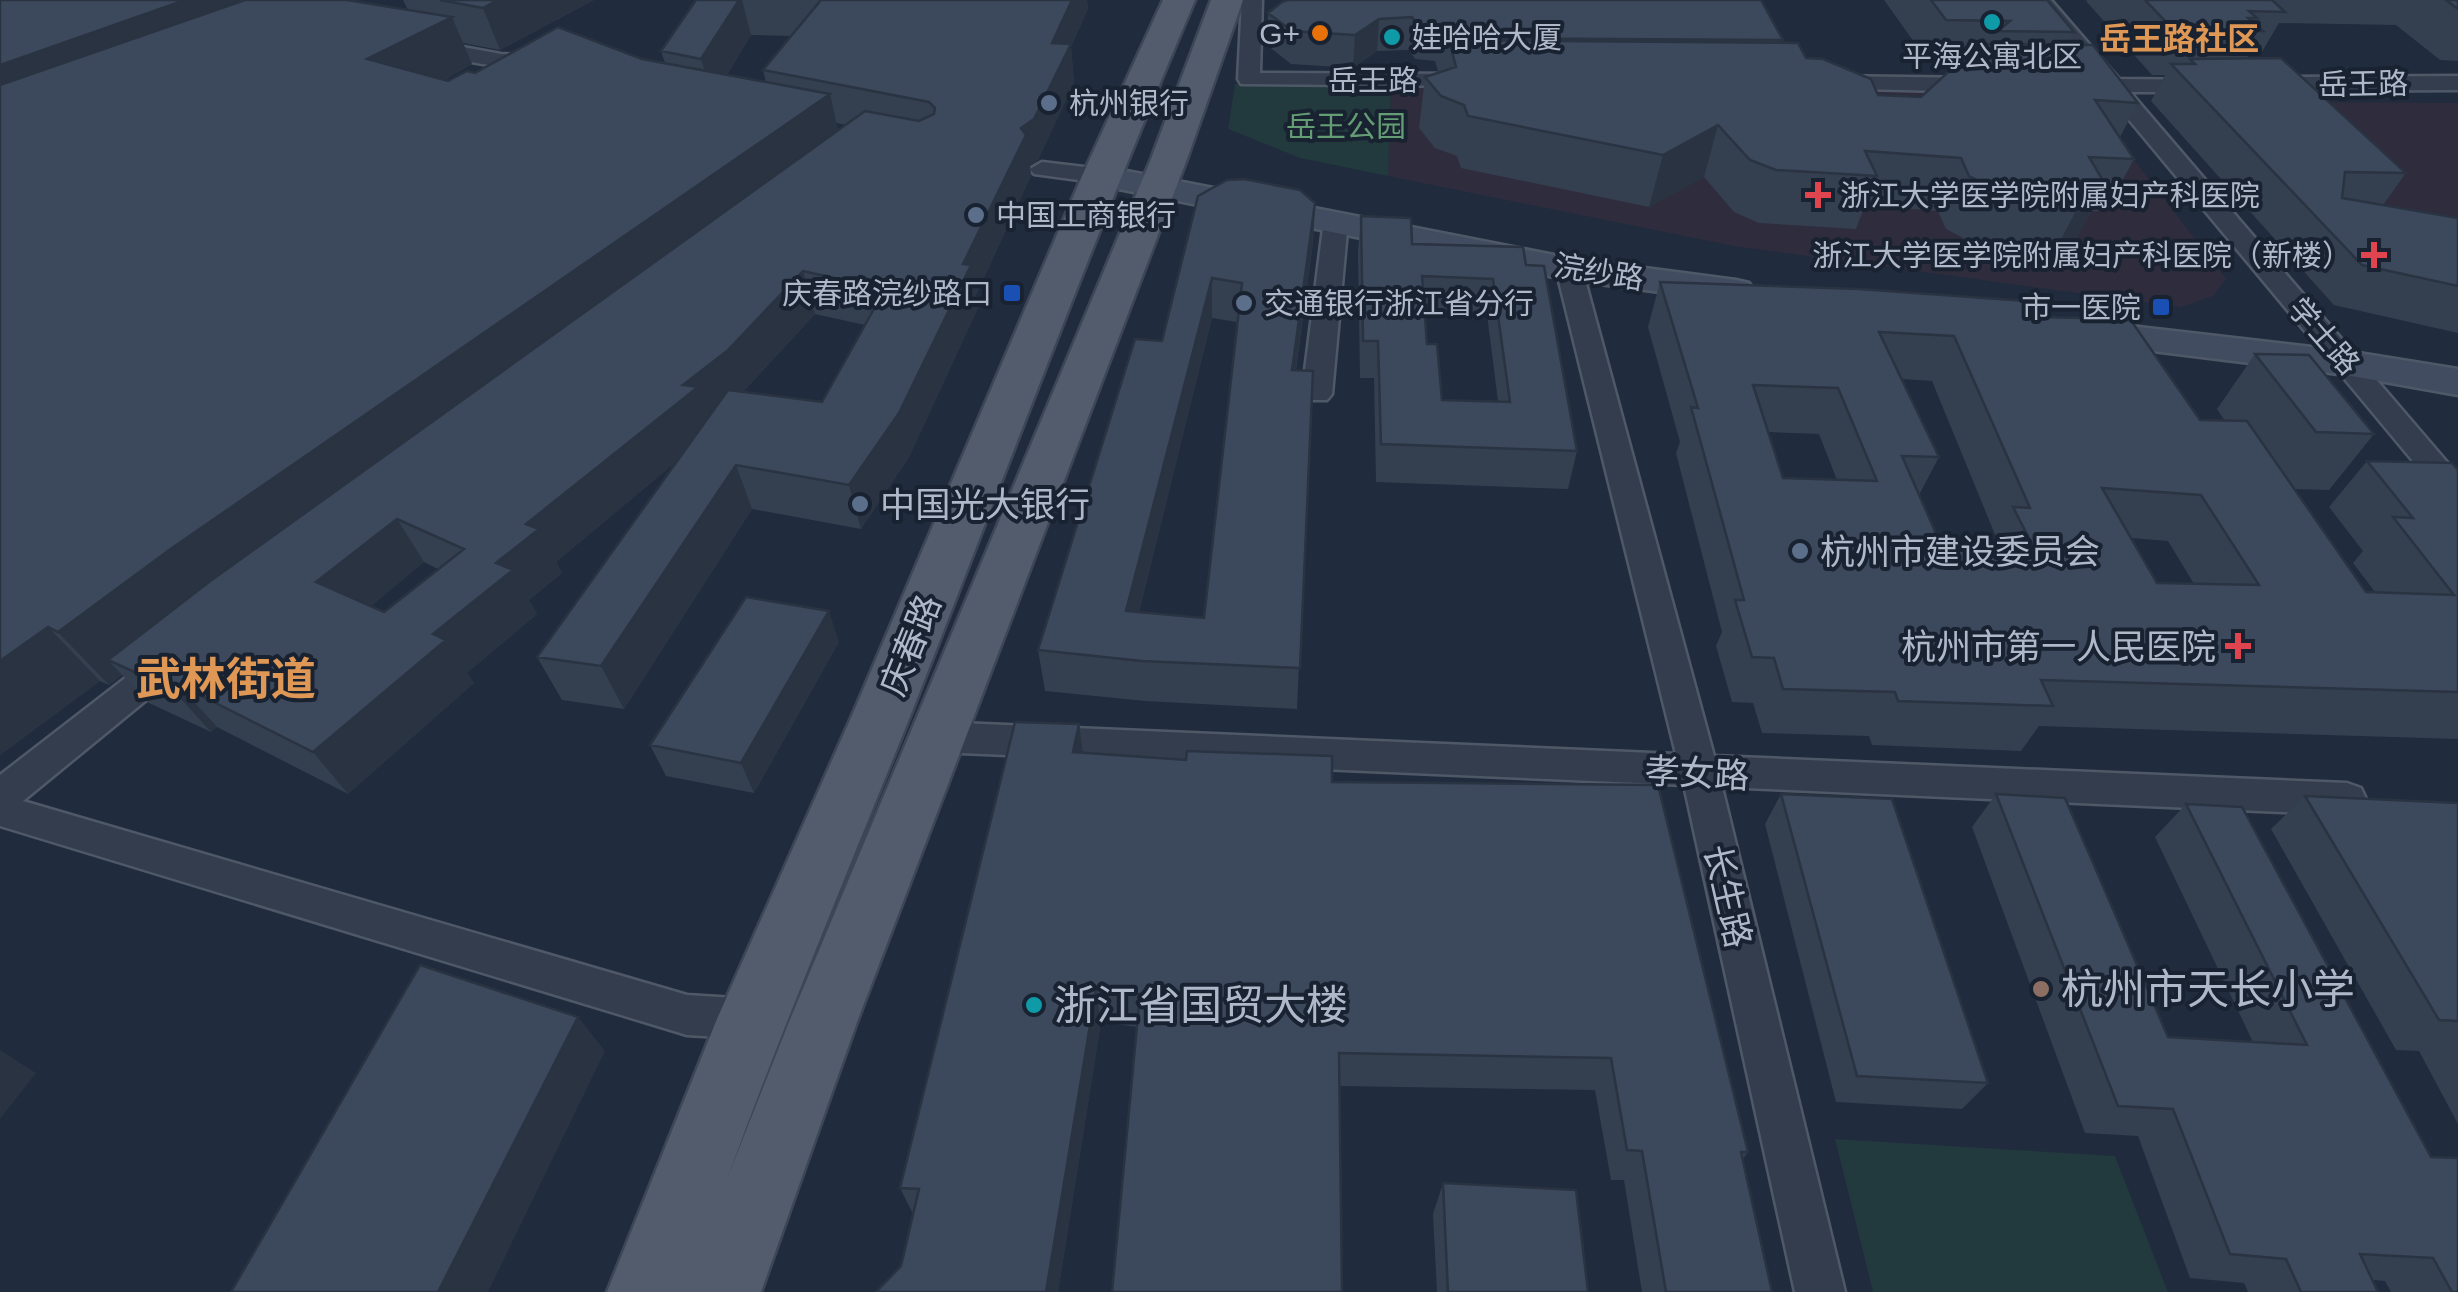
<svg xmlns="http://www.w3.org/2000/svg" width="2458" height="1292" font-family="Helvetica,'Noto Sans SC',sans-serif">
	<style>
		.medical { fill: #2f2d3d }
		.green { fill: #22393e }
		.lines { fill: none; stroke-linecap: round; stroke-linejoin: round }
		.minor-casing { stroke: #4f5867; stroke-width: 5 }
		.secondary-casing { stroke: #4f5867; stroke-width: 5 }
		.primary-casing { stroke: #3d4656; stroke-width: 5 }
		.minor { fill: #343d4d; fill-rule: evenodd }
		.secondary { fill: #424c60; fill-rule: evenodd }
		.primary { fill: #525c6d; fill-rule: evenodd }
		.wall { fill: #343f50; fill-rule: evenodd }
		.shaded-wall { fill: #2a3341 }
		.building { fill: #3c495d; stroke: #2a3341; stroke-width: 2.5; fill-rule: evenodd }
		.culture-dot { fill: #0f9aa8; stroke: #192231; stroke-width: 4 }
		.food-dot { fill: #e8710a; stroke: #192231; stroke-width: 4 }
		.service-dot { fill: #5c6f8a; stroke: #192231; stroke-width: 4 }
		.health-dot { fill: #e0444e; stroke: #192231; stroke-width: 4 }
		.transit-dot { fill: #1a4fb4; stroke: #192231; stroke-width: 4 }
		.education-dot { fill: #8d6e63; stroke: #192231; stroke-width: 4 }
		.labels { text-anchor: middle; dominant-baseline: central; stroke-width: 8; stroke-linejoin: round; paint-order: stroke }
		.far-poi-label { font-size: 30px; fill: #afb8c9; stroke: #192231; text-anchor: start }
		.far-street-label { font-size: 30px; fill: #afb8c9; stroke: #192231 }
		.far-park-label { font-size: 30px; fill: #649c73; stroke: #192231 }
		.far-quarter-label { font-size: 32px; font-weight: bold; fill: #de9755; stroke: #192231 }
		.poi-label { font-size: 35px; fill: #afb8c9; stroke: #192231; text-anchor: start }
		.street-label { font-size: 35px; fill: #afb8c9; stroke: #192231 }
		.near-poi-label { font-size: 42px; fill: #afb8c9; stroke: #192231; text-anchor: start }
		.district-label { font-size: 45px; font-weight: bold; fill: #de9755; stroke: #192231 }
	</style>
	<rect width="100%" height="100%" fill="#202b3d"/>
	<!-- medical -->
	<path class="medical" d="M1391,85L2084,95L2226,279L2213,296L2181,307L1734,246L1388,176Z
		M2151,101L2458,103V333L2333,305Z"/>
	<!-- green -->
	<path class="green" d="M1235,84L1391,85L1388,176L1300,158L1228,129Z
		M1835,1139L2115,1156L2168,1292H1873Z"/>
	<g class="lines">
		<!-- minor casing -->
		<g class="minor-casing">
			<path id="minor" d="M1242,0H1262L1260,73L1472,74L1483,80L1472,86L1241,84L1238,79Z
				M2030,0H2051L2119,79L2215,80L2218,85L2207,92H2130L2458,475V505L2447,502L2106,92L2071,91L2068,86L2071,81L2095,79Z
				M420,39L501,54L547,56L558,62C537,80 441,56 413,49L410,45Z
				M1829,76L1982,78L1993,85L1982,92L1821,88L1818,83Z
				M2458,76V90L2264,91L2253,84L2264,77Z
				M1042,162L1101,169L1113,176L1101,183L1034,174L1030,169Z
				M1336,213L1348,220L1332,394L1327,400H1307L1302,394L1324,220Z
				M1569,261L1582,269L1714,756L2347,783L2361,788L2366,799L2361,810L2347,815L1722,787L1845,1292H1795L1684,785L937,752L924,747L918,737L924,727L937,722L1676,754L1556,269Z
				M171,648L183,652L189,661L183,670L23,801L687,995L751,999L766,1005L773,1019L766,1033L751,1039L687,1035L0,826V775L159,652Z"/>
		</g>
		<!-- secondary casing -->
		<g class="secondary-casing">
			<path id="secondary" d="M1101,166L1569,258L1736,280L1749,283L1755,291L1749,299L1736,302L1569,280L1089,183L1084,176L1089,169Z
				M2078,320L2346,351L2458,369V395L2346,375L2064,340L2058,332L2064,324Z"/>
		</g>
		<!-- primary casing -->
		<g class="primary-casing">
			<path id="primary" d="M1163,0H1195C1095,234 1006,472 913,709C850,866 785,1021 727,1179L789,1022L1151,159L1211,0H1243L1187,159L857,1022L761,1292H607L717,1019L854,711L1082,176Z"/>
		</g>
		<!-- minor -->
		<use href="#minor" class="minor"/>
		<!-- secondary -->
		<use href="#secondary" class="secondary"/>
		<!-- primary -->
		<use href="#primary" class="primary"/>
	</g>
	<!-- wall -->
	<path class="wall" d="M0,0L408,10L403,0H594L500,50L463,43L472,64L444,80L448,81L475,73L642,59L665,63L661,51L696,0H1087L1088,9L1071,47L1074,83L1038,160L1030,166L1031,176L976,295L978,308L909,457L861,529L752,509L624,709L562,700L537,657L677,461L556,562L562,573L529,600L537,614L467,673L474,683L348,794L217,727L211,732L149,703L122,675L109,685L100,681L0,755ZM751,35L791,36L763,70L766,82L727,75ZM836,123L846,125L838,130ZM815,314L865,325L822,402L743,392ZM424,562L438,569L384,612L371,606Z
		M1884,0H2047L2074,32L2068,45L2138,103L2120,137L2134,159L2106,211H2091L2077,237L2053,255L1984,249L1946,229L1938,211L1865,205L1856,229L1759,223L1734,212L1704,177L1649,207L1461,168L1457,156L1435,148L1419,128L1425,77L1445,71H1438L1435,61L1415,59L1409,50L1377,51L1353,68L1291,64L1267,45L1268,13L1282,2L1783,40L1782,43L1806,58L1878,95L1921,97L1959,63H1929Z
		M2087,0H2458V61L2440,60L2396,25L2279,23L2260,55L2249,54L2247,58L2406,173L2383,205L2458,218V333L2334,305L2151,101L2165,75H2152L2086,1Z
		M1227,180L1315,203L1313,242L1296,370L1313,371L1297,709L1145,701L1045,691L1038,650ZM1212,318L1237,322L1204,618L1139,612Z
		M1361,216L1412,244L1526,265L1577,451L1568,489L1376,482L1374,378H1360L1358,252ZM1425,313L1487,315L1498,401L1442,400L1427,344Z
		M1660,282L2035,317L2200,420L2225,421L2217,409L2255,354L2374,434L2329,490L2294,489L2366,592H2375L2353,563L2363,551L2329,507L2367,461L2458,470V739L2039,726L2021,751L1872,745L1869,736L1762,733L1753,703L1732,702L1716,646L1722,632L1676,453L1680,442L1648,327ZM1902,379L1932,381L1996,537L1989,549L1942,547L1919,495L1939,457ZM1768,432L1819,434L1837,480L1783,478ZM2131,538L2168,541L2194,584L2157,583Z
		M839,642L754,793L666,776L650,745Z
		M1079,724L1082,752L1332,782L1748,1152L1743,1159L1772,1292H1642L1624,1180H1611L1595,1090L1339,1086L1137,1027L1101,1022L1058,1292H876L901,1266L913,1214L900,1188Z
		M1781,794L1988,1083L1962,1109L1836,1102L1765,824Z
		M1996,794L2168,1037L2253,1042L2155,837L2186,804L2431,1157L2458,1292H2391L2385,1281L2373,1280L2378,1292H2248L2244,1283L2190,1278L2138,1136L2085,1133L1972,827Z
		M2305,796L2458,803V1124L2419,1051L2396,1050L2271,829Z
		M1443,1183L1588,1292H1437L1433,1214Z"/>
	<!-- shaded-wall -->
	<path class="shaded-wall" d="M185,0H328L0,126V65Z
		M498,0H594L500,50L483,8Z
		M739,0H742L751,35L713,98L701,59Z
		M1072,0H1087L1088,9L1071,47L1074,83L1038,160L1030,166L1031,176L976,295L978,308L909,457L861,529L849,485L963,264L1021,128L1052,43Z
		M452,17L472,64L391,108L367,59Z
		M1379,19L1377,51L1353,68L1355,35Z
		M830,94L841,144L108,660L122,675L109,685L58,632L172,548Z
		M1718,125L1704,177L1649,207L1663,155Z
		M2105,184L2077,237L2053,255L2081,201Z
		M1315,203L1313,242L1290,410L1292,370Z
		M803,271L815,314L741,394L714,430L556,562L562,573L529,600L537,614L467,673L474,683L348,794L313,752L433,634L496,563L526,524L683,385Z
		M1212,278V318L1129,651L1126,611Z
		M736,465L752,509L624,709L601,666Z
		M397,519L424,562L348,625L316,582Z
		M829,611L839,642L754,793L741,763Z
		M48,627L100,681L0,755V661Z
		M178,684L217,727L211,732L172,689Z
		M1079,724L1084,762L1073,752Z
		M1096,989L1101,1022L1058,1292H1046Z
		M578,1017L605,1051L488,1292H438Z
		M0,1050L36,1073L0,1119Z"/>
	<!-- building -->
	<path class="building" d="M0,0H185L0,65Z
		M245,0H347L452,17L367,59L448,81L467,71L475,73L558,27L642,59L830,94L172,548L58,632L48,627L0,661V85Z
		M440,0H498L483,8Z
		M696,0H739L701,59L661,51Z
		M821,0H1072L1052,43L1071,44L1034,119L1021,128L1026,135L963,264L971,265L899,413L849,485L736,465L601,666L537,657L728,390L822,402L885,289L803,271L727,351L683,385L698,387L526,524L539,529L496,563L513,570L433,634L446,640L313,752L178,684L172,689L108,660L209,582L865,111L919,121L934,114L935,108L929,102L763,70ZM397,519L464,549L384,612L316,582Z
		M1288,0H1761L1783,40L1442,38L1439,28L1418,26L1412,17L1379,19L1355,35L1292,31L1268,13L1282,2Z
		M1931,0H2047L2074,32L1998,31L2010,21L1946,20Z
		M2145,0H2272L2285,12L2249,11L2257,18H2248L2263,31H2175Z
		M2446,0H2458V9Z
		M1449,40L1798,43L1806,58L1823,59L1871,79L1878,95L1921,97L1979,44L2093,45L2138,103L2095,100L2134,159L2089,157L2105,184L2081,201L2009,196L1969,176L1961,158L1865,151L1877,176L1776,170L1750,160L1718,125L1663,155L1468,116L1464,105L1441,96L1425,77L1456,67Z
		M2281,58L2406,173L2345,172L2342,198L2458,218V286L2362,265L2171,64H2195L2190,59Z
		M1244,179L1300,190L1315,203L1292,370L1313,371L1300,668L1142,661L1038,650L1135,339L1162,341L1198,196L1227,180ZM1212,278L1242,283L1204,618L1126,611Z
		M1361,216L1411,218L1412,244L1523,247L1526,265L1544,266L1577,451L1381,444L1378,341H1363ZM1422,276L1493,279L1510,402L1442,400L1437,344H1427Z
		M1660,282L1859,289L2026,301L2035,317L2130,319L2200,420L2247,421L2366,592L2454,595L2393,517L2413,518L2367,461L2452,463L2458,470V692L2041,680L2053,706L1898,701L1895,692L1783,689L1774,658L1752,657L1735,600H1744L1691,407L1698,408ZM1879,332L1954,336L2030,508L2013,507L2035,550L1942,547L1902,456L1939,457ZM1753,385L1838,388L1877,481L1783,478ZM2102,488L2201,495L2259,585L2157,583Z
		M2255,354L2309,355L2374,434L2316,432Z
		M746,597L829,611L741,763L650,745Z
		M1015,722L1079,724L1073,752L1186,760L1187,751L1332,756V782L1658,785L1748,1152H1741L1772,1292H1666L1642,1151L1627,1150L1611,1058L1339,1053L1342,1292H1112L1140,994L1096,989L1046,1292H876L901,1266L919,1189L900,1188Z
		M1781,794L1892,799L1988,1083L1857,1076Z
		M1996,794L2065,798L2168,1037L2307,1045L2186,804L2242,807L2431,1157L2458,1158V1292H2452L2433,1258L2360,1254L2378,1292H2301L2286,1259L2230,1254L2173,1109L2118,1106Z
		M2305,796L2458,803V1021L2439,1020Z
		M420,965L578,1017L438,1292H231Z
		M1443,1183L1576,1190L1588,1292H1448Z"/>
	<!-- markers -->
	<g class="culture-dot">
		<circle cx="1992" cy="22" r="10"/>
		<circle cx="1392" cy="37" r="10"/>
		<circle cx="1034" cy="1005" r="10"/>
	</g>
	<circle class="food-dot" cx="1320" cy="33" r="10"/>
	<g class="service-dot">
		<circle cx="1049" cy="103" r="10"/>
		<circle cx="976" cy="215" r="10"/>
		<circle cx="1244" cy="303" r="10"/>
		<circle cx="860" cy="504" r="10"/>
		<circle cx="1800" cy="551" r="10"/>
	</g>
	<g class="health-dot">
		<path d="M1813 180h10v10h10v10h-10v10h-10v-10h-10v-10h10z"/>
		<path d="M2369 240h10v10h10v10h-10v10h-10v-10h-10v-10h10z"/>
		<path d="M2233 631h10v10h10v10h-10v10h-10v-10h-10v-10h10z"/>
	</g>
	<g class="transit-dot">
		<rect x="1002" y="283" width="20" height="20" rx="5"/>
		<rect x="2151" y="297" width="20" height="20" rx="5"/>
	</g>
	<circle class="education-dot" cx="2041" cy="989" r="10"/>
	<g class="labels">
		<!-- far-poi labels -->
		<g class="far-poi-label">
			<text x="1300" y="33" text-anchor="end">G+</text>
			<text x="1412" y="37">娃哈哈大厦</text>
			<text x="1992" y="56" text-anchor="middle">平海公寓北区</text>
			<text x="1069" y="103">杭州银行</text>
			<text x="1840" y="195">浙江大学医学院附属妇产科医院</text>
			<text x="996" y="215">中国工商银行</text>
			<text x="2352" y="255" text-anchor="end">浙江大学医学院附属妇产科医院（新楼）</text>
			<text x="992" y="293" text-anchor="end">庆春路浣纱路口</text>
			<text x="1264" y="303">交通银行浙江省分行</text>
			<text x="2141" y="307" text-anchor="end">市一医院</text>
		</g>
		<!-- far-street labels -->
		<g class="far-street-label">
			<text x="1373" y="80">岳王路</text>
			<text transform="translate(2363 84) rotate(-1)">岳王路</text>
			<text transform="translate(1599 272) rotate(9)">浣纱路</text>
			<text transform="translate(2324 336) rotate(49)">学士路</text>
		</g>
		<!-- far-park labels -->
		<g class="far-park-label">
			<text x="1346" y="126">岳王公园</text>
		</g>
		<!-- far-quarter labels -->
		<g class="far-quarter-label">
			<text x="2179" y="39">岳王路社区</text>
		</g>
		<!-- poi labels -->
		<g class="poi-label">
			<text x="880" y="504">中国光大银行</text>
			<text x="1820" y="551">杭州市建设委员会</text>
			<text x="2216" y="646" text-anchor="end">杭州市第一人民医院</text>
		</g>
		<!-- street labels -->
		<g class="street-label">
			<text transform="translate(910 645) rotate(-68)">庆春路</text>
			<text transform="translate(1697 773) rotate(3)">孝女路</text>
			<text transform="translate(1728 896) rotate(77)">长生路</text>
		</g>
		<!-- near-poi labels -->
		<g class="near-poi-label">
			<text x="2061" y="989">杭州市天长小学</text>
			<text x="1054" y="1005">浙江省国贸大楼</text>
		</g>
		<!-- district labels -->
		<g class="district-label">
			<text x="226" y="679">武林街道</text>
		</g>
	</g>
</svg>
